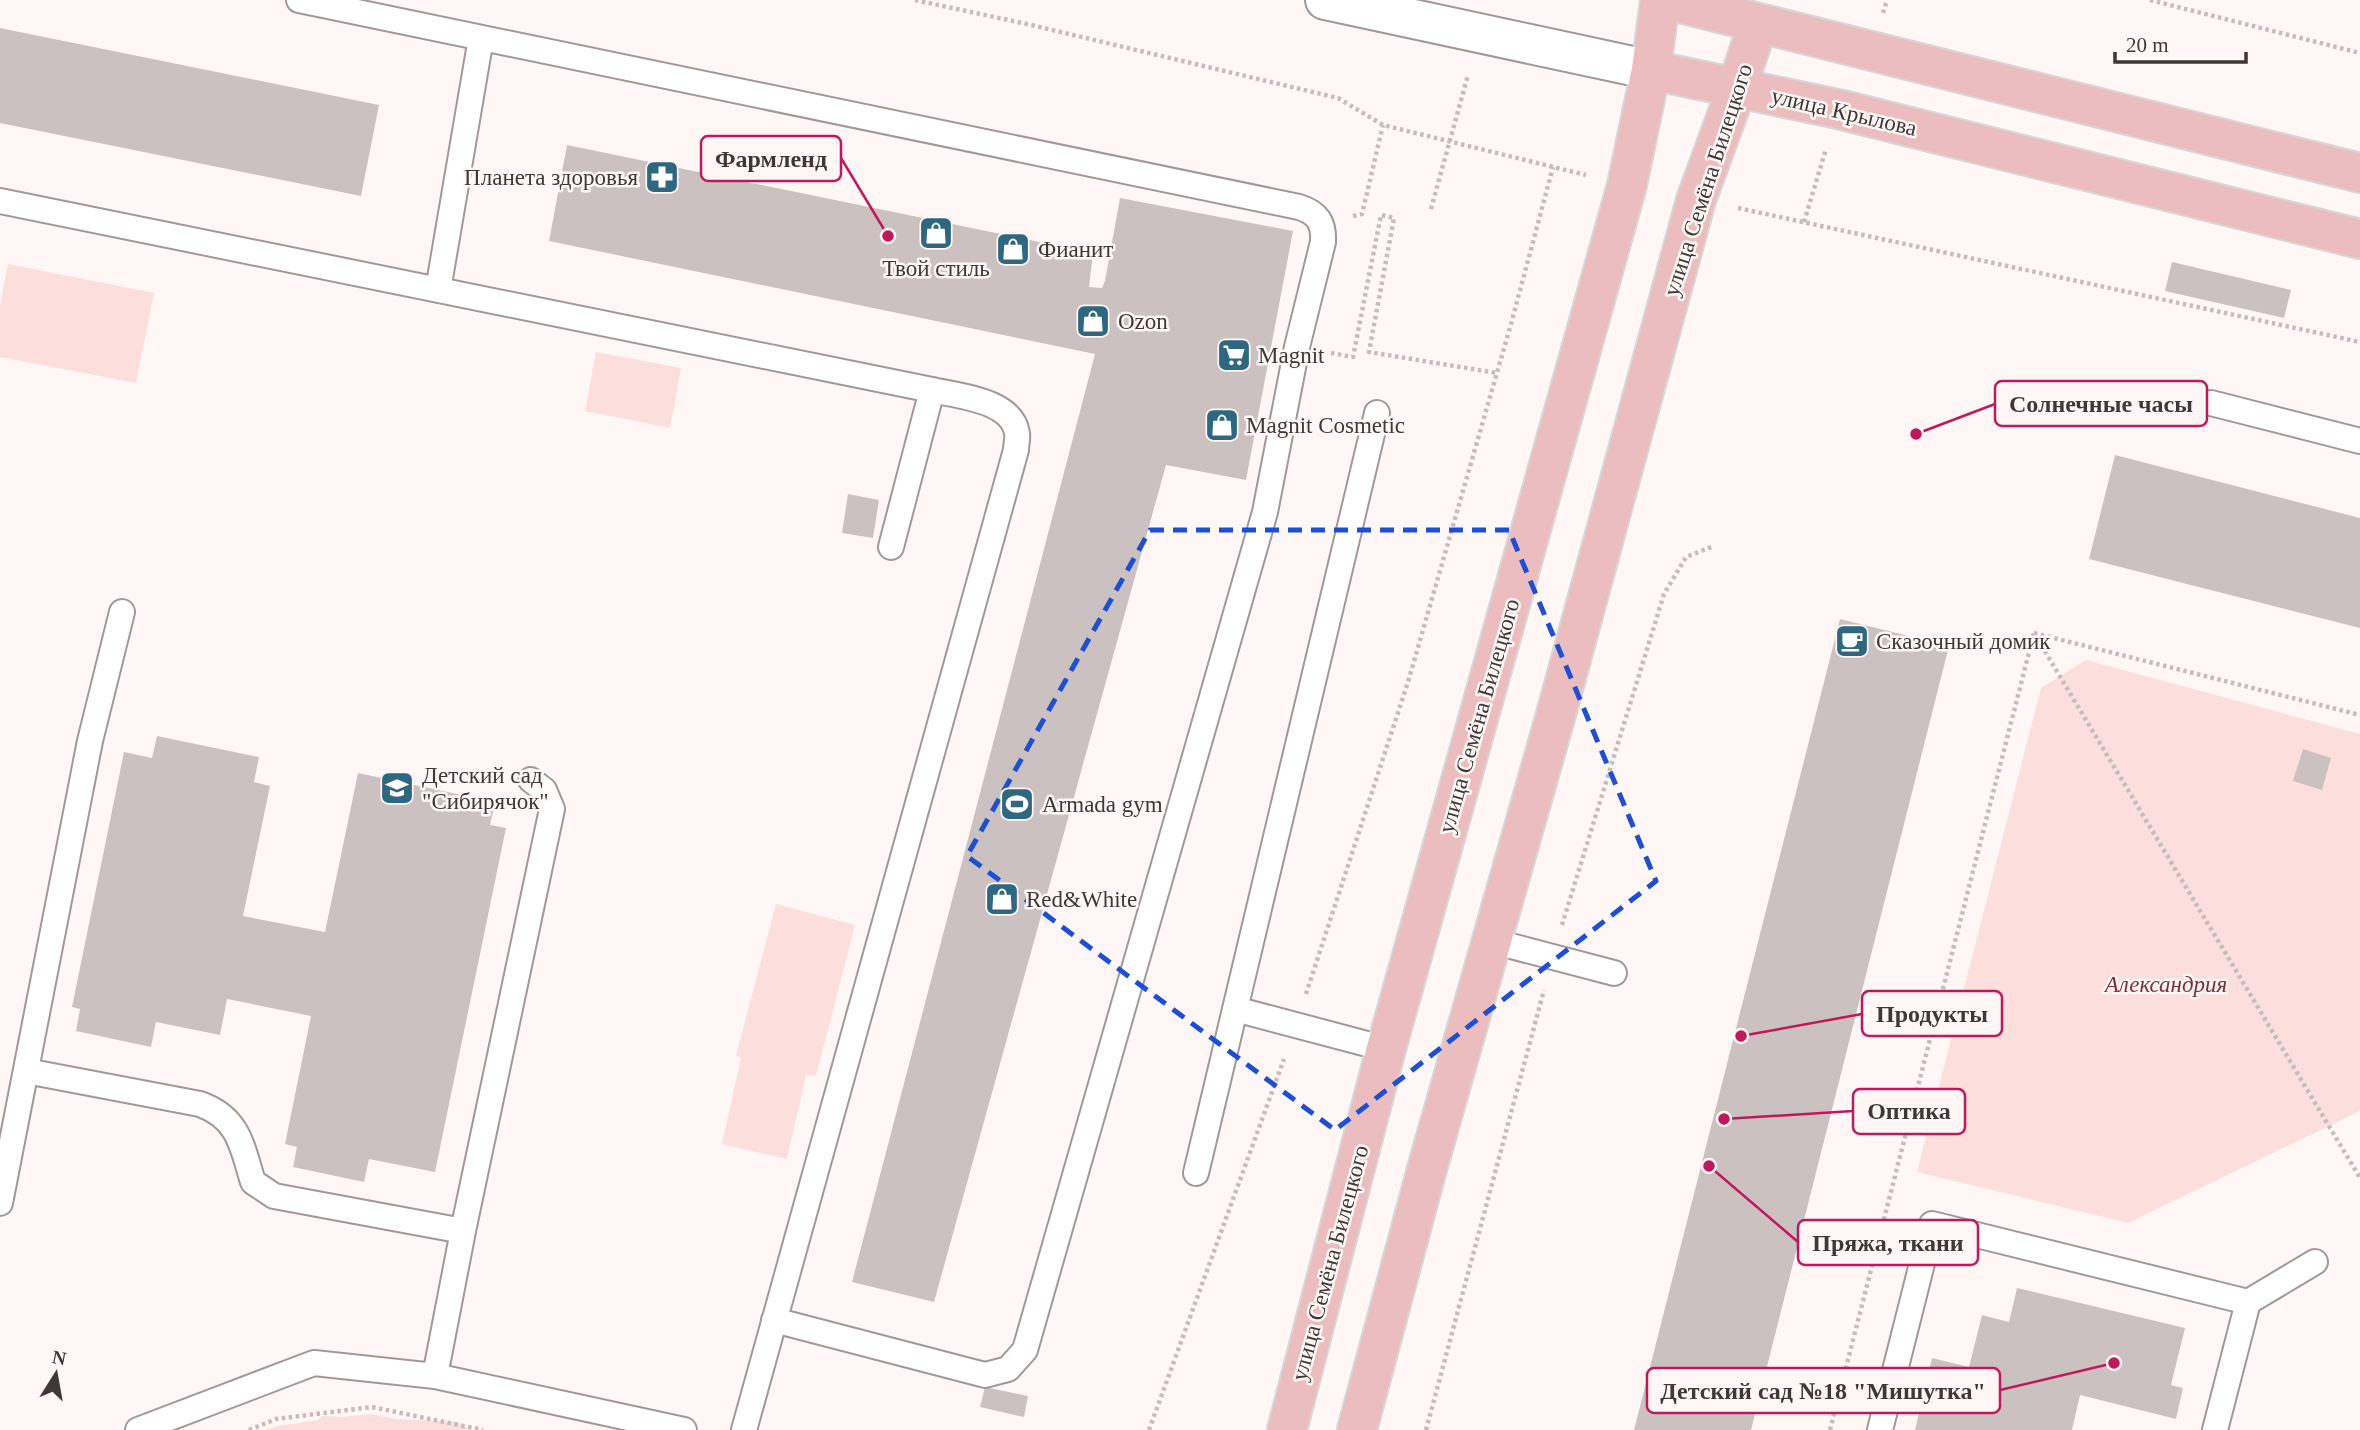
<svg xmlns="http://www.w3.org/2000/svg" width="2360" height="1430" font-family="'Times New Roman',serif">
	<style>
		.green { fill: #fcdedd }
		.building { fill: #cbc1c1 }
		.lines { fill: none; stroke-linecap: round; stroke-linejoin: round }
		.service-casing { stroke: #a19898; stroke-width: 28 }
		.secondary-casing { stroke: #a19898; stroke-width: 42 }
		.primary-casing { stroke: #d8d7d7; stroke-width: 42 }
		.path { stroke: #c4bdbc; stroke-width: 4.5; stroke-dasharray: 3.5 3.5; stroke-linecap: butt }
		.service { stroke: #fff; stroke-width: 24 }
		.secondary { stroke: #fff; stroke-width: 38 }
		.primary { stroke: #ecbdbe; stroke-width: 38 }
		.marked { fill: none; stroke: #1d4ed8; stroke-width: 5; stroke-dasharray: 14 9; stroke-linejoin: round }
		.labels { text-anchor: middle; dominant-baseline: central; stroke-width: 5; stroke-linejoin: round; paint-order: stroke }
		.street-label { font-size: 23px; fill: #3d3939; stroke: #fff7f6 }
		.poi-label { font-size: 23px; fill: #3d3939; stroke: #fff7f6; text-anchor: start }
		.park-label { font-size: 23px; font-style: italic; fill: #852c34; stroke: #fff7f6 }
		.leader { fill: none; stroke: #c2185b; stroke-width: 2.5 }
		.callout-dot { fill: #c2185b; stroke: #fff7f6; stroke-width: 2.5 }
		.callout { fill: #fff7f6; stroke: #c2185b; stroke-width: 2.5 }
		.callout-label { font-size: 24px; text-anchor: middle; font-weight: bold; fill: #3d3939 }
	</style>
	<rect width="100%" height="100%" fill="#fff7f6"/>
	<!-- green -->
	<path class="green" d="M8,264L154,293L136,383L0,357V305Z
		M596,352L681,368L670,428L585,411Z
		M2086,660L2360,734V1111L2128,1223L1917,1172L2041,688Z
		M776,904L855,925L816,1076L806,1075L787,1159L722,1144L741,1058L736,1056Z
		M370,1414L396,1419L457,1422L470,1430H266L277,1426L318,1420L322,1416L343,1417Z"/>
	<!-- building -->
	<path class="building" d="M0,28L379,105L361,196L0,123Z
		M567,145L1093,253L1089,287L1102,288L1105,281L1120,198L1293,231L1246,480L1166,465L934,1302L852,1282L1095,354L549,241Z
		M2172,262L2291,290L2284,318L2165,291Z
		M2115,455L2360,518V628L2089,559Z
		M848,494L879,500L873,538L842,533Z
		M1840,619L1949,646L1751,1430H1634Z
		M157,736L259,757L254,782L270,786L243,916L325,932L358,773L495,802L490,825L506,828L435,1172L369,1159L364,1182L293,1167L297,1147L285,1144L311,1016L227,999L220,1035L156,1022L151,1047L76,1031L80,1009L72,1007L124,752L152,758Z
		M2303,749L2331,758L2322,790L2293,781Z
		M2017,1288L2185,1328L2171,1385L2183,1388L2176,1419L2080,1395L2072,1430H1915L1932,1358L1969,1367L1982,1315L2009,1322Z
		M985,1387L1028,1396L1024,1417L980,1407Z"/>
	<g class="lines">
		<!-- service casing -->
		<g class="service-casing">
			<path id="service" d="M299,0L1299,207C1318,213 1324,223 1323,242L1297,347L1265,512L1025,1350L1008,1369L985,1375L774,1320
				M0,201L932,390C958,396 1012,400 1017,433C1018,438 1016,444 1016,450L744,1430
				M438,290L481,38
				M2211,403L2360,441
				M891,547L932,390
				M1492,941L1614,973
				M1235,1009L1386,1049
				M26,1071L200,1104C239,1118 242,1146 253,1182L274,1196L463,1231
				M1196,1173L1377,413
				M0,1203L90,741L122,612
				M435,1376L463,1231L552,809L544,790L531,780
				M138,1430L314,1363L435,1376L684,1430
				M1880,1430L1932,1224L2248,1302L2315,1262
				M2215,1430L2248,1302"/>
		</g>
		<!-- secondary casing -->
		<g class="secondary-casing">
			<path id="secondary" d="M1325,0L1651,70"/>
		</g>
		<!-- primary casing -->
		<g class="primary-casing">
			<path id="primary" d="M1667,0L2360,173
				M1651,70L1838,109L2360,239
				M1287,1430L1386,1049L1627,185L1651,70L1660,0
				M1357,1430L1427,1169L1555,718L1696,200L1737,88L1758,23"/>
		</g>
		<!-- path -->
		<path class="path" d="M915,0L1027,24L1338,98L1383,125L1586,175
			M2150,0L2360,53
			M1883,13L1887,0
			M1738,208L2360,342
			M1431,209L1468,75
			M1353,216L1362,214L1383,125
			M1804,222L1826,149
			M1331,353L1353,357L1381,215L1394,218L1369,352L1497,373
			M2034,633L2360,1178
			M2034,633L2360,715
			M1562,925L1664,594L1686,557L1714,546
			M1306,994L1408,682L1511,324L1553,167
			M249,1430L276,1419L372,1407L483,1430
			M1149,1430L1284,1059
			M1426,1430L1544,990
			M1830,1430L2034,633"/>
		<!-- service -->
		<use href="#service" class="service"/>
		<!-- secondary -->
		<use href="#secondary" class="secondary"/>
		<!-- primary -->
		<use href="#primary" class="primary"/>
	</g>
	<!-- marked area -->
	<path class="marked" d="M1150,530H1509L1656,881L1335,1130L967,856Z"/>
	<!-- icons -->
	<defs>
		<g id="pharmacy-square" transform="scale(1.75)"><rect x="-9" y="-9" width="18" height="18" rx="4" fill="#2d6780" stroke="#fff7f6"/><path d="M-2-6h4v4h4v4h-4v4h-4v-4h-4v-4h4Z" fill="#fff"/></g>
		<g id="shop-square" transform="scale(1.75)"><rect x="-9" y="-9" width="18" height="18" rx="4" fill="#2d6780" stroke="#fff7f6"/><path d="M-5-2.5h2.3a2.7 3.5 0 0 1 5.4 0H5L5.5 6h-11ZM-1.5-2.5h3a1.5 2.3 0 0 0-3 0Z" fill="#fff"/></g>
		<g id="supermarket-square" transform="scale(1.75)"><rect x="-9" y="-9" width="18" height="18" rx="4" fill="#2d6780" stroke="#fff7f6"/><path d="M-6-5.5h2.5l.6 2H6L4.5 2H-2.5L-4.4-4H-6ZM-1.5 3.2a1.3 1.3 0 1 0 .1 0ZM3 3.2a1.3 1.3 0 1 0 .1 0Z" fill="#fff"/></g>
		<g id="cafe-square" transform="scale(1.75)"><rect x="-9" y="-9" width="18" height="18" rx="4" fill="#2d6780" stroke="#fff7f6"/><path d="M-5.5-4.5H6V0H3Q3 3.5 0 3.5H-2.5Q-5.5 3.5-5.5 0ZM3-3.2v2h1.7v-2ZM-6 4.5H4V6H-6Z" fill="#fff"/></g>
		<g id="school-square" transform="scale(1.75)"><rect x="-9" y="-9" width="18" height="18" rx="4" fill="#2d6780" stroke="#fff7f6"/><path d="M0-5L7-2L0 1L-7-2ZM-4 1L0 2.5L4 1V4Q0 6-4 4Z" fill="#fff"/></g>
		<g id="stadium-square" transform="scale(1.75)"><rect x="-9" y="-9" width="18" height="18" rx="4" fill="#2d6780" stroke="#fff7f6"/><path d="M0-5a6.5 5 0 1 0 0 10a6.5 5 0 1 0 0-10ZM-3.5-1.8h7v3.6h-7Z" fill="#fff"/></g>
	</defs>
	<g fill-rule="evenodd">
		<use href="#pharmacy-square" x="662" y="177"/>
		<use href="#shop-square" x="936" y="233"/>
		<use href="#shop-square" x="1013" y="249"/>
		<use href="#shop-square" x="1093" y="321"/>
		<use href="#supermarket-square" x="1234" y="355"/>
		<use href="#shop-square" x="1222" y="425"/>
		<use href="#cafe-square" x="1852" y="641"/>
		<use href="#school-square" x="397" y="788"/>
		<use href="#stadium-square" x="1017" y="804"/>
		<use href="#shop-square" x="1002" y="899"/>
	</g>
	<g class="labels">
		<!-- street labels -->
		<g class="street-label">
			<text transform="translate(1844 112) rotate(13)">улица Крылова</text>
			<text transform="translate(1708 180) rotate(-72)">улица Семёна Билецкого</text>
			<text transform="translate(1479 716) rotate(-74)">улица Семёна Билецкого</text>
			<text transform="translate(1330 1263) rotate(-75)">улица Семёна Билецкого</text>
		</g>
		<!-- poi labels -->
		<g class="poi-label">
			<text x="638" y="177" text-anchor="end">Планета здоровья</text>
			<text x="1038" y="249">Фианит</text>
			<text x="936" y="268" text-anchor="middle">Твой стиль</text>
			<text x="1118" y="321">Ozon</text>
			<text x="1258" y="355">Magnit</text>
			<text x="1246" y="425">Magnit Cosmetic</text>
			<text x="1876" y="641">Сказочный домик</text>
			<text x="422" y="775">Детский сад<tspan x="422" dy="26">"Сибирячок"</tspan></text>
			<text x="1042" y="804">Armada gym</text>
			<text x="1026" y="899">Red&amp;White</text>
		</g>
		<!-- park labels -->
		<g class="park-label">
			<text x="2166" y="984">Александрия</text>
		</g>
	</g>
	<!-- callouts -->
	<path class="leader" d="M888 236L841 158M1916 434L1995 404M1741 1036L1862 1014M1724 1119L1853 1111M1709 1166L1798 1242M2114 1363L2000 1390"/>
	<g class="callout-dot">
		<circle cx="888" cy="236" r="7"/>
		<circle cx="1916" cy="434" r="7"/>
		<circle cx="1741" cy="1036" r="7"/>
		<circle cx="1724" cy="1119" r="7"/>
		<circle cx="1709" cy="1166" r="7"/>
		<circle cx="2114" cy="1363" r="7"/>
	</g>
	<g class="callout">
		<rect x="701" y="136" width="140" height="45" rx="7"/>
		<rect x="1995" y="381" width="212" height="45" rx="7"/>
		<rect x="1862" y="991" width="140" height="45" rx="7"/>
		<rect x="1853" y="1089" width="112" height="45" rx="7"/>
		<rect x="1798" y="1220" width="180" height="45" rx="7"/>
		<rect x="1647" y="1368" width="353" height="45" rx="7"/>
	</g>
	<g class="callout-label">
		<text x="771" y="167">Фармленд</text>
		<text x="2101" y="412">Солнечные часы</text>
		<text x="1932" y="1022">Продукты</text>
		<text x="1909" y="1119">Оптика</text>
		<text x="1888" y="1251">Пряжа, ткани</text>
		<text x="1823" y="1399">Детский сад №18 "Мишутка"</text>
	</g>
	<!-- north arrow -->
	<g transform="translate(56 1374) rotate(11)" stroke="#fff7f6" stroke-width="5" paint-order="stroke">
	<path d="M0-5L12 26L0 18L-12 26Z" fill="#3d3939"/>
	<text y="-10" font-size="19" font-weight="bold" text-anchor="middle" fill="#3d3939">N</text>
	</g>
	<!-- scale -->
	<path d="M2115 52v10h131v-10" fill="none" stroke="#3d3939" stroke-width="3.5"/>
	<text x="2126" y="52" font-size="21" fill="#3d3939" stroke="#fff7f6" stroke-width="5" paint-order="stroke">20 m</text>
</svg>
